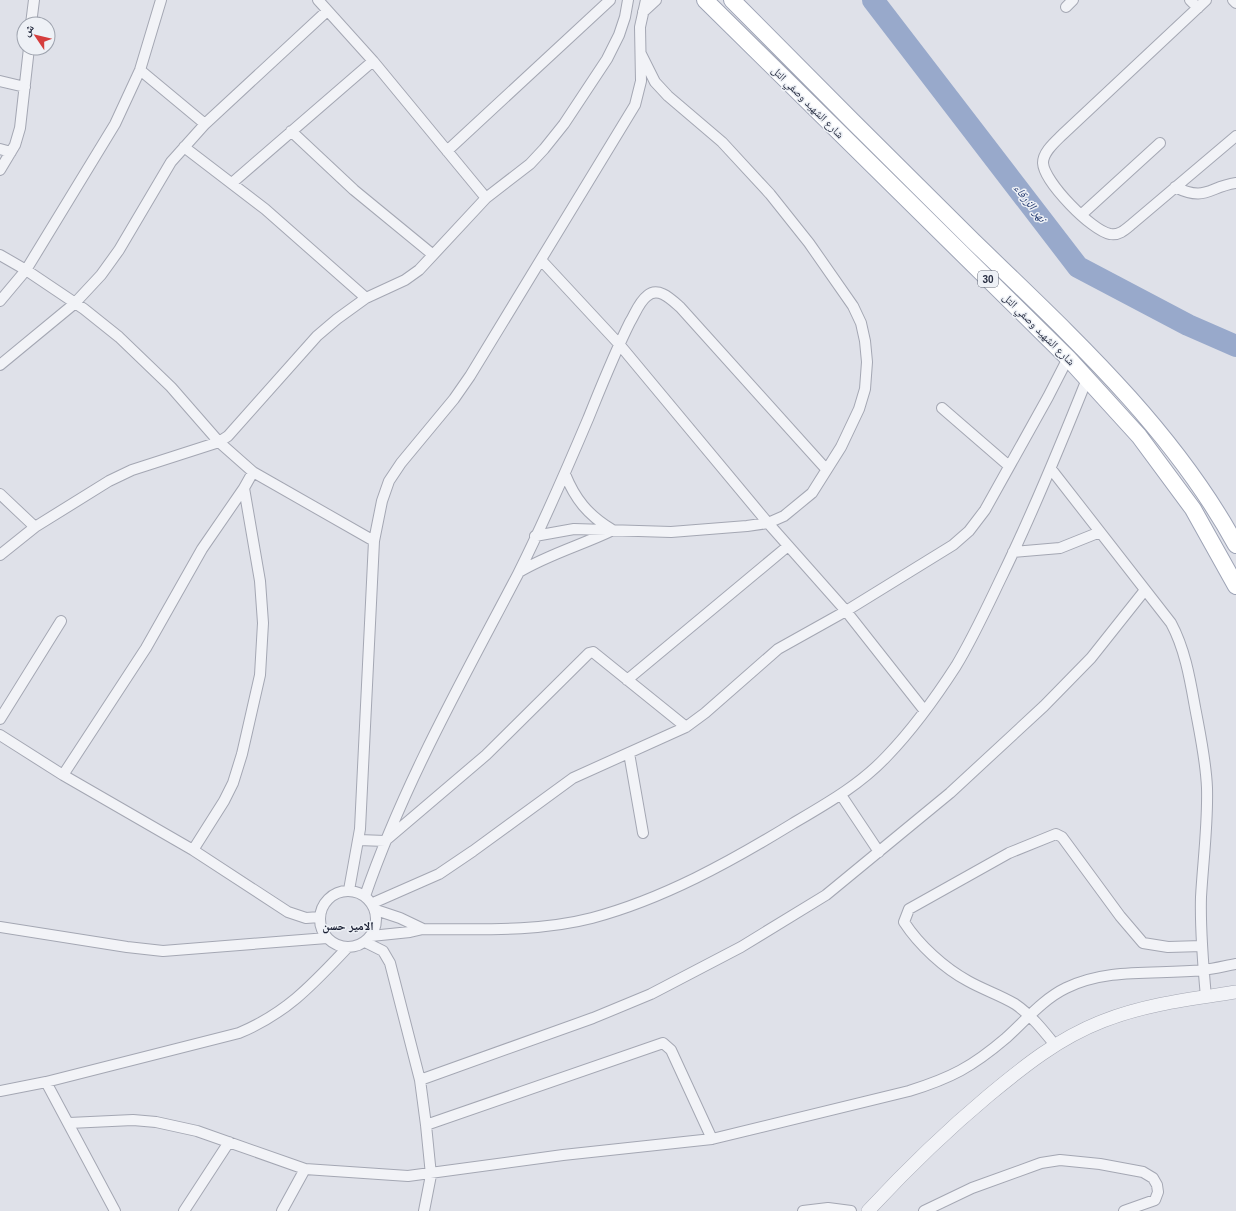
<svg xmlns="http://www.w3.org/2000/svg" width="1236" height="1211" font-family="Arial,'Noto Naskh Arabic',sans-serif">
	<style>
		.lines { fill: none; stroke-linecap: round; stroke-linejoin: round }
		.river { stroke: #98a9cb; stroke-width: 22 }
		.minor-casing { stroke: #a4a7b3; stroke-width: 12 }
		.tertiary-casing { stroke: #a4a7b3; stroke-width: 14 }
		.primary-casing { stroke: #9da3b5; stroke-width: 18 }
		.minor { stroke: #f2f3f7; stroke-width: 10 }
		.tertiary { stroke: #f2f3f7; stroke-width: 13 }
		.primary { stroke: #fff; stroke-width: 16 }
		.labels { text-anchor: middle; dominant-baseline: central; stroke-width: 3; stroke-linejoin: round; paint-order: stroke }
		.shield { fill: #eef1f6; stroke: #636877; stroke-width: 1 }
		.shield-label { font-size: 10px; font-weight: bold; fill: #272d41 }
		.street-label { font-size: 11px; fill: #272d41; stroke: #eef1f6 }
		.water-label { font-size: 12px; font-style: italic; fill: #2f4477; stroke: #eef1f6 }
		.neighbourhood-label { font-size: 12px; font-weight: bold; fill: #191e32; stroke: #eef1f6 }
	</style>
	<rect width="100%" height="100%" fill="#dfe1e9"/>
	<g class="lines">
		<!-- river -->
		<path class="river" d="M873,0L1078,267L1188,325L1236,346"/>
		<!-- minor casing -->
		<g class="minor-casing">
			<path id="minor" d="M318,0L373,61L486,198
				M1190,0L1198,8
				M1206,0L1062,135C1055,142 1043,152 1043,163C1044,182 1092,231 1110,234C1119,236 1126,229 1132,224L1236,136
				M1233,0L1236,3
				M1066,7L1073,0
				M643,12L656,0
				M31,24L34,0
				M140,70L205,124
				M0,81L25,87
				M291,131L354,190L432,254
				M184,147L265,209L366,298
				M0,149L11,152
				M447,151L610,0
				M0,170L15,145L20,128L29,48
				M232,183L373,61
				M1175,187C1206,202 1208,187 1236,183
				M1081,215L1160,143
				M0,255L26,270L84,309L119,337L171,387L219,442L253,472L374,541
				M541,260L619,344L768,523L846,611L924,710
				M0,301L26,270L115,124L140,70L161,0
				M0,365L74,304L101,275L119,250L171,162L205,124L327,11
				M942,408L1009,466
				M1051,469L1171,623C1185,649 1190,679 1195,707C1200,734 1206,761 1207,788C1208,825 1203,861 1201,897C1200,931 1203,964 1206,997
				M565,474C575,499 588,515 611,529
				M0,494L35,527
				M535,536L574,529L671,532L747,526L768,523L784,516L812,493L841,447L859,409L865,389L867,362L865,341L861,323L853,306L809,243L770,194L722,142L668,96L655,82L641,54
				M1013,552L1060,548L1100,532
				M0,555L35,527L109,481L132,470L219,442L228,436L317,336L337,319L366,298L405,280L419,270L486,198L530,164L544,149L564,124L607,59L619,35L625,17L628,0
				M519,572C549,554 582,545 613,530
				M627,680L788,546
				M0,719L61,621
				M0,735L63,775L193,850L288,912L306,918L320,917
				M629,753L643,833
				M63,775L146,648L202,549L244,488L253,472
				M841,795L879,852
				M359,840L385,841L486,755L589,653L593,652L686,727
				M193,850L224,801L233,783L242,754L260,675L263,623L260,581L244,488
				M349,890L360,829L374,541L382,501L389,481L401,463L454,399L470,376L635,105L641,81L640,27L646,0
				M320 919a28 28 0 1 1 56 0a28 28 0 1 1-56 0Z
				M365,896C404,783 463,679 518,574C543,524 566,471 588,419C601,387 614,354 630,322C635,314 639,302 647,296C658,286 671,299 680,307L826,469
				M373,903L439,874L473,851L573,778L686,727L705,713L778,649L846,611L953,545L969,531L985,510L1048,397L1068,358
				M376,910L400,918L423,929
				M0,927L127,947L163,951L327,938
				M371,936L410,932L423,929C479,929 538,932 592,918C663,899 730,862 792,824C826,804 860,785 887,756C913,729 936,697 956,666C974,636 988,605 1003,574C1034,510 1061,444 1087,379
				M365,942L383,951L390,963L420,1080L426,1125L431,1175L424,1211
				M1055,1045C1043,1030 1031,1015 1015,1004C1000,995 984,990 968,981C944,968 919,945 904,922L909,909L1009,853L1056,834L1062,837L1120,916L1143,943L1168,947L1202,946
				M420,1080L593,1018L651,994L741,947L826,895L950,793L1044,706L1091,658L1145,590
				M46,1082L115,1211
				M0,1091L46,1082L239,1033C287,1013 313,984 348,947
				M69,1123L133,1120L156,1122L197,1131L305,1169L408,1176L563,1155L712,1139L909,1091C951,1078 972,1067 1006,1038C1025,1021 1043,999 1066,988C1109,967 1157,975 1203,970C1214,969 1225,966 1236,964
				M426,1125L663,1043L671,1050L712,1139
				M184,1211L229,1142
				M282,1211L305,1169
				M803,1211L828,1208L851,1211
				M924,1211L972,1188L1041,1163L1060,1160L1100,1164L1143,1172L1153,1178L1157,1185L1158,1192L1155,1200L1124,1211"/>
		</g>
		<!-- tertiary casing -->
		<g class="tertiary-casing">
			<path id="tertiary" d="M868,1211C906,1170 945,1132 988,1096C1024,1066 1059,1038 1103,1021C1146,1004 1191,999 1236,992"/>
		</g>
		<!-- primary casing -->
		<g class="primary-casing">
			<path id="primary" d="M705,0L1068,358L1139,436L1193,509L1236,586
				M732,0C812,81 892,161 973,241C1069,334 1171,426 1236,545"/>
		</g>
		<!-- minor -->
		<use href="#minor" class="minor"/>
		<!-- tertiary -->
		<use href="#tertiary" class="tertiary"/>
		<!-- primary -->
		<use href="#primary" class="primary"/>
	</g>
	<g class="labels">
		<!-- shield labels -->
		<rect class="shield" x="978" y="271" width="20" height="16" rx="3"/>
		<g class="shield-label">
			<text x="988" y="279">30</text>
		</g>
		<!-- street labels -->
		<g class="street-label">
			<text transform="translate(808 102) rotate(45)">شارع الشهيد وصفي التل</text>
			<text transform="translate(1039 329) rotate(45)">شارع الشهيد وصفي التل</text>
		</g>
		<!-- water labels -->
		<g class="water-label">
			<text transform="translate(1030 203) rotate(52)">نهر الزرقاء</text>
		</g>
		<!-- neighbourhood labels -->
		<g class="neighbourhood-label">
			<text x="348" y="926">الامير حسن</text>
		</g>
	</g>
	<!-- north arrow -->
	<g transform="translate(36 36) rotate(305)"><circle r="19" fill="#eef1f6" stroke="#9ea3ae"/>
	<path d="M0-3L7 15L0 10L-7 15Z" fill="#d53d3d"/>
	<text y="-6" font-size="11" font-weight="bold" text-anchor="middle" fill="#272d41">ش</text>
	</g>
</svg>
